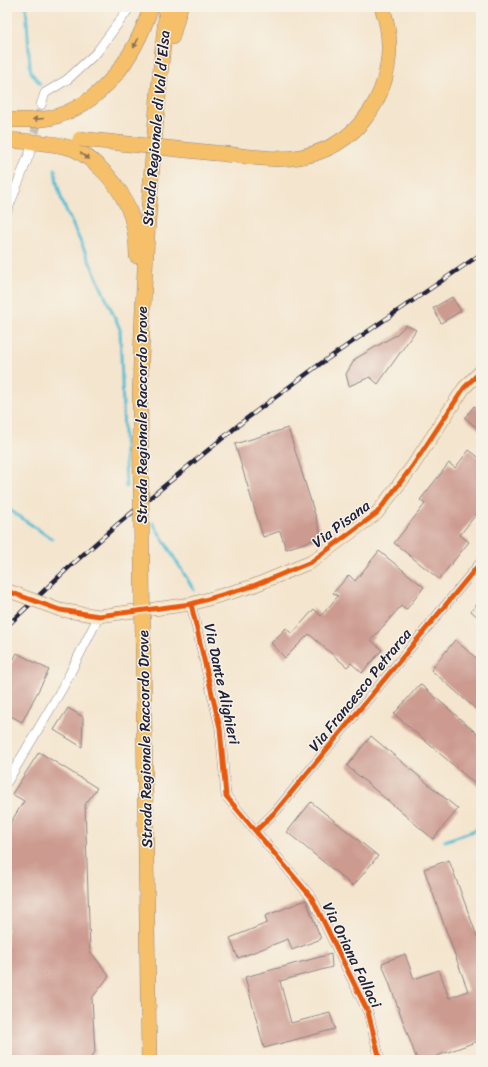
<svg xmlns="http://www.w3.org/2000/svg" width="488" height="1067" font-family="Sriracha,sans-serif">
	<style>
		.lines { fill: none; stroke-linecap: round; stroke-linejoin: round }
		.stream { stroke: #56bdd4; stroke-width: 3 }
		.building { fill: #cc9a8f }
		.street-tunnel { stroke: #cabeb1; stroke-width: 9; stroke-dasharray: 9 4.5; stroke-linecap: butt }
		.street-casing { stroke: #8b8484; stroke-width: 10 }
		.secondary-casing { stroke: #8b8484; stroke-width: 14 }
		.primary-casing { stroke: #8b8484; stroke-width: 16 }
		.street { stroke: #fff; stroke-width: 9 }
		.secondary { stroke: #fbe6c4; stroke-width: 13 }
		.primary { stroke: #f6c06b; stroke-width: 15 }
		.rail-casing { stroke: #22223b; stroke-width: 4.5 }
		.rail { stroke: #f7f3e8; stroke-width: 3; stroke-dasharray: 9; stroke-linecap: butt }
		.secondary-bridge-casing { stroke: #8b8484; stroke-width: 14; stroke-linecap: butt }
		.primary-bridge-casing { stroke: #8b8484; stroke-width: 16; stroke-linecap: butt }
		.secondary-bridge { stroke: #fbe6c4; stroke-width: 13 }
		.primary-bridge { stroke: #f6c06b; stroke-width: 15 }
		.cycleway-casing { stroke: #f7f3e8; stroke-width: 8 }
		.cycleway { stroke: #e8590c; stroke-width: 5 }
		.oneway { fill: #8c7153 }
		.labels { text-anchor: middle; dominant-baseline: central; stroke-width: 3; stroke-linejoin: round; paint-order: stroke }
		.street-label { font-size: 15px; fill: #22223b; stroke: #f7f3e8 }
	</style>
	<rect width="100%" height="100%" fill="#f7f3e8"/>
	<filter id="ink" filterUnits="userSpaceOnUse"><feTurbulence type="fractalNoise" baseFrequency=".025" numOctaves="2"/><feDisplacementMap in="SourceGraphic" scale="8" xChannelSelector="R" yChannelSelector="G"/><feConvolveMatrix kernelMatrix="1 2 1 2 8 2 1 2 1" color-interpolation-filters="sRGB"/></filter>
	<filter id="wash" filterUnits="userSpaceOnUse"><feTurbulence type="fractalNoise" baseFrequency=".012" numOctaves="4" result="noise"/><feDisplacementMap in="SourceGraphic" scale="16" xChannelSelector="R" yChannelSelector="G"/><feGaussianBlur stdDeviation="0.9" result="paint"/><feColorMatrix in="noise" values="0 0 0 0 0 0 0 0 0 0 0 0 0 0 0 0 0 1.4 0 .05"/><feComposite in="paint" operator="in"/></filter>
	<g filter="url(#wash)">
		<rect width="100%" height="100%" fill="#f4e5ce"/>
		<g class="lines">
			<!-- stream -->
			<path class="stream" d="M26,7L30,66L31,72L40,84
				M55,169L57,183L62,201L120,329L126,487
				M7,508L52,539
				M153,523L194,590
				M445,841L481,828"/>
		</g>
		<g id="blocks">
			<!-- building -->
			<path class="building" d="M452,297L461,311L441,323L433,308Z
				M406,325L416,330L378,384L370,377L349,386L346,374L355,359L396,335Z
				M474,406L481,411V431L465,418Z
				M288,428L322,537L286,549L280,531L263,537L235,444Z
				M469,450L481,459V508L460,535L469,542L439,579L394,543L425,504L420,500L449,463L455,468Z
				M379,551L424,587L406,610L401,606L371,640L382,650L362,673L351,663L347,667L309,634L285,658L271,643L286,628L292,634L314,609L321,616L338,596L333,593L349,575L355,581Z
				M481,599V620L471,611Z
				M455,640L481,662V706L477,710L431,670Z
				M17,653L49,670L22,722L7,714V671Z
				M420,684L481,737V789L394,714Z
				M68,708L83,717L82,747L54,730Z
				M371,736L458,809L433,839L347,766Z
				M39,752L97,788L85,805L90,951L109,976L92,998L95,1052L89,1060H7V828L24,801L12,794Z
				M311,802L378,856L353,886L287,832Z
				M449,860L481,947V1040L426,1060H417L382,963L405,954L414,979L439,970L449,998L468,991L424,869Z
				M306,900L321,939L292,950L288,939L238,958L230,938L267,923L265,916Z
				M331,954L332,967L280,981L291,1023L330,1013L335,1029L264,1048L245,977Z"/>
		</g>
	</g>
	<g filter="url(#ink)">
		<use href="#blocks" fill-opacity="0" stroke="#8b8484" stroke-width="1"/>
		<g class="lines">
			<!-- street-tunnel -->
			<path class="street-tunnel" d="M32,146L41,105"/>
			<!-- street casing -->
			<g class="street-casing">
				<path id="street" d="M41,105L45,93L68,79L97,52L127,11L128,7
					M7,211L32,147
					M191,604L220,728L226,796L312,898L368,1012L380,1060
					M7,782L63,687L99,616
					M256,831L276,811L481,562"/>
			</g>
			<!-- secondary casing -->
			<g class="secondary-casing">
				<path id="secondary" d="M154,609L191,604L253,586L311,562L377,513L412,467L464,388L481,371
					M60,610L99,616L135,611"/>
			</g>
			<!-- primary casing -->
			<g class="primary-casing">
				<path id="primary" d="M172,37L180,7
					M7,120C21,120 36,121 50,118C103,105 135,56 151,7
					M7,140C28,142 54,142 74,149C82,153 89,158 96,164C124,188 137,220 137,256
					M215,153C243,155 273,162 300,157C370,145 405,71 382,7
					M140,403C142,270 153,139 167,7
					M143,647L149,1060"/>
			</g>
			<!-- street -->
			<use href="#street" class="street"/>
			<!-- secondary -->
			<use href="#secondary" class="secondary"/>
			<!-- primary -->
			<use href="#primary" class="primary"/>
			<!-- rail casing -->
			<g class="rail-casing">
				<path id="rail" d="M7,626L68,568L118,524L246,419L320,364L481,254"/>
			</g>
			<!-- rail -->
			<use href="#rail" class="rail"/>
			<!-- secondary-bridge casing -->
			<g class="secondary-bridge-casing">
				<path id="secondary-bridge" d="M9,591L60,610"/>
			</g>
			<!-- primary-bridge casing -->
			<g class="primary-bridge-casing">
				<path id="primary-bridge" d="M80,139L215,153
					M140,403L143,647"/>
			</g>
			<!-- secondary-bridge -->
			<use href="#secondary-bridge" class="secondary-bridge"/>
			<!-- primary-bridge -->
			<use href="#primary-bridge" class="primary-bridge"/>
			<!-- cycleway casing -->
			<g class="cycleway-casing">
				<path id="cycleway" d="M7,591L60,610L99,616L191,604L253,586L311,562L377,513L412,467L464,388L481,371
					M191,604L220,728L226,796L312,898L368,1012L380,1060
					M256,831L276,811L481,562"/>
			</g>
			<!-- cycleway -->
			<use href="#cycleway" class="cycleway"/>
		</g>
		<!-- one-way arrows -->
		<defs><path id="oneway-solid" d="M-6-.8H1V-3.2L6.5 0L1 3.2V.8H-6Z"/></defs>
		<g class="oneway">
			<use href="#oneway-solid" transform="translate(136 43) rotate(117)"/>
			<use href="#oneway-solid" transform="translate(38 119) rotate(175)"/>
			<use href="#oneway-solid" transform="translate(85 156) rotate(34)"/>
		</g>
	</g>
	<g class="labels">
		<!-- street labels -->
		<g class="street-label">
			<text transform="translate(156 128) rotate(-85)">Strada Regionale di Val d'Elsa</text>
			<text transform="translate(142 415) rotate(-90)">Strada Regionale Raccordo Drove</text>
			<text transform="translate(341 524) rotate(-37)">Via Pisana</text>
			<text transform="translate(222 684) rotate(78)">Via Dante Alighieri</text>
			<text transform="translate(360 690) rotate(-51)">Via Francesco Petrarca</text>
			<text transform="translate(145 739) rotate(-91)">Strada Regionale Raccordo Drove</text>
			<text transform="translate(352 955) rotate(64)">Via Oriana Fallaci</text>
		</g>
	</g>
	<!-- margin -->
	<rect width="488" height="1067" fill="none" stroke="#f7f3e8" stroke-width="24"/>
</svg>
